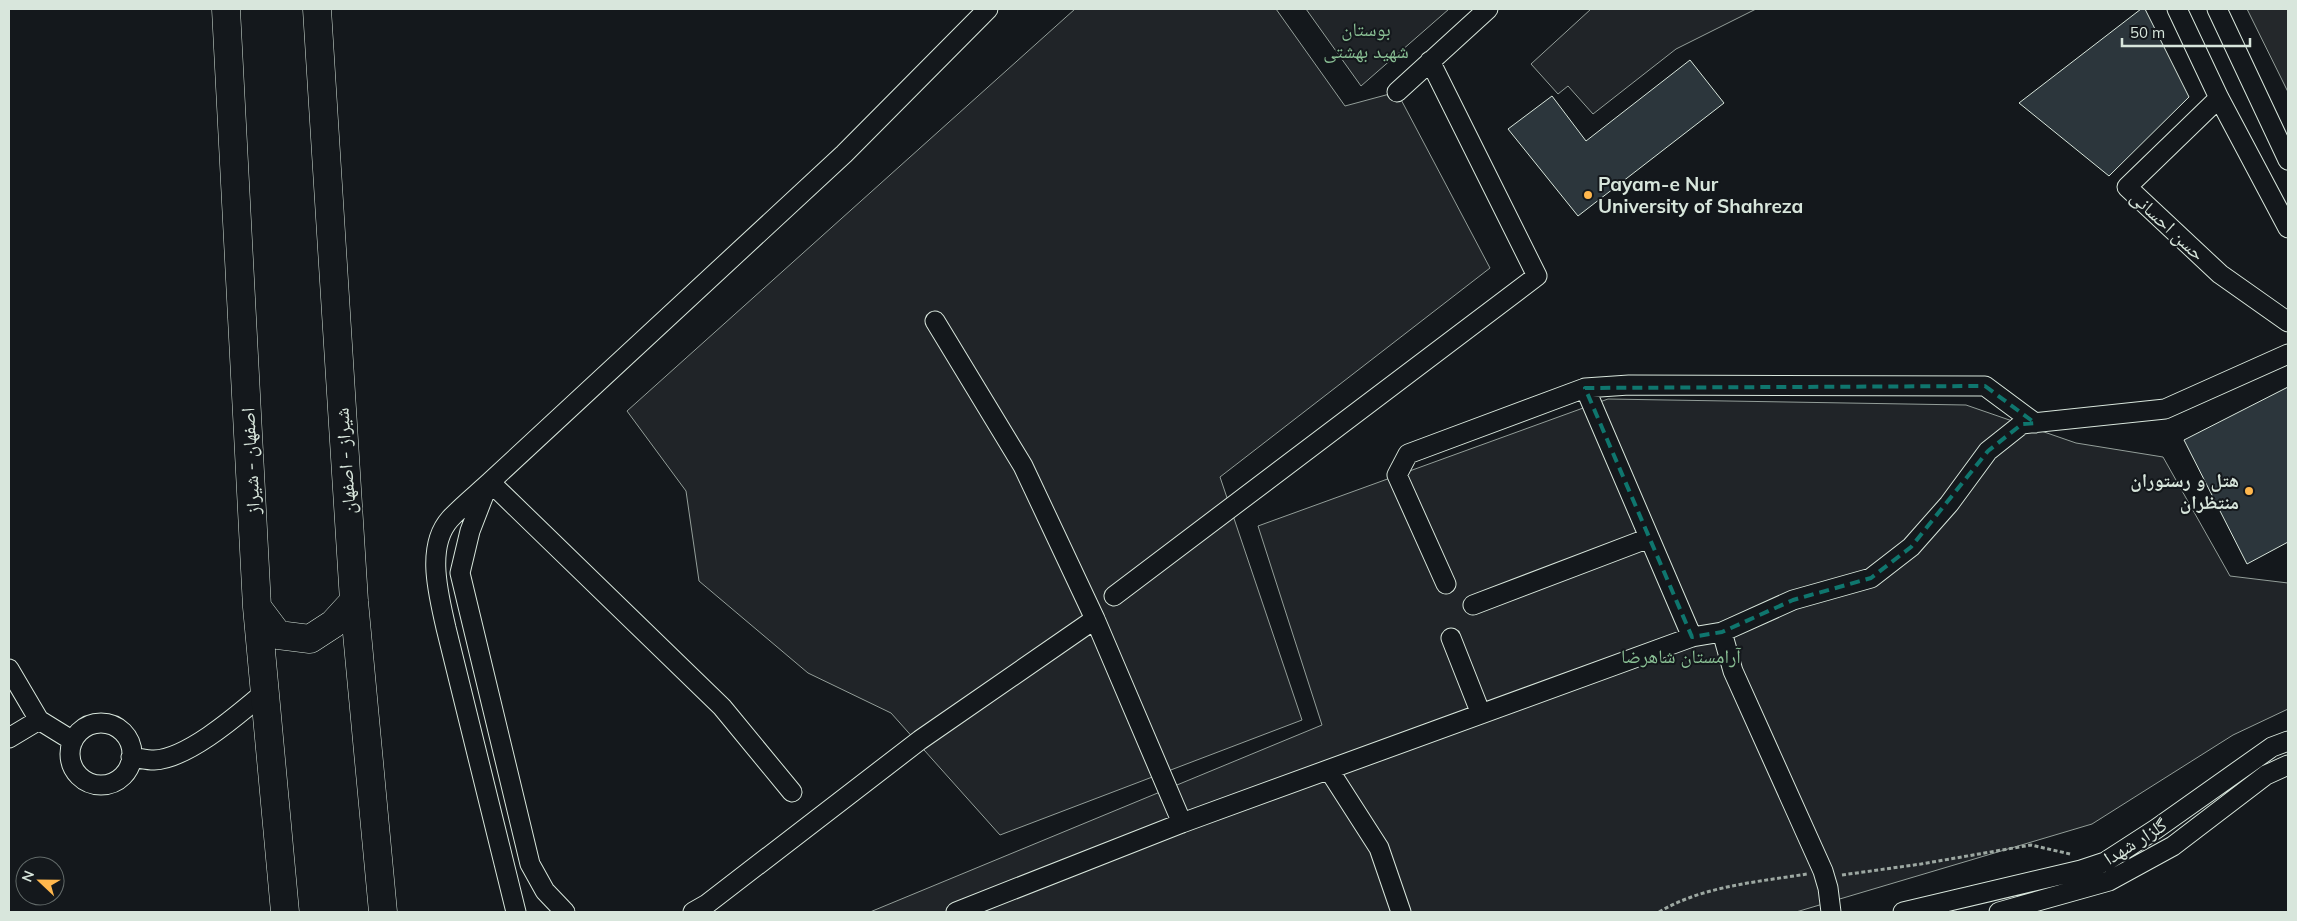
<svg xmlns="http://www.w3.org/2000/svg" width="2297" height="921" font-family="Mulish,'Noto Naskh Arabic',sans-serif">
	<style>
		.green { fill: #202428; stroke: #939e99 }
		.parking { fill: #24282b; stroke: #939e99 }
		.building { fill: #2c363c; stroke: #d8e6dc }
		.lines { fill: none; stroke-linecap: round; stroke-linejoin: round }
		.minor-casing { stroke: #d8e6dc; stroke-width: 21 }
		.highway-casing { stroke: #d8e6dc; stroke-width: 29 }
		.path { stroke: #9da8a2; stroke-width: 3; stroke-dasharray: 4 2.5; stroke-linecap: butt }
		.minor { stroke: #14181c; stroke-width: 19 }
		.highway { stroke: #14181c; stroke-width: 28 }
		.marked { fill: none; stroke: #0f766e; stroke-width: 4; stroke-dasharray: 10 6; stroke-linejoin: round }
		.poi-dot { fill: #ffb74d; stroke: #14181c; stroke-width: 2 }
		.labels { text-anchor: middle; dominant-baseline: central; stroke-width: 4; stroke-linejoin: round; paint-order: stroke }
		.park-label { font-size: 19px; fill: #8ac095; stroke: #14181c }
		.poi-label { font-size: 19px; font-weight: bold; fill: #d8e6dc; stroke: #14181c; text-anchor: start }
		.street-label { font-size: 19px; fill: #d8e6dc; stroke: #14181c }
	</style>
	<rect width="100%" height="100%" fill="#14181c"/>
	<!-- green -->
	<path class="green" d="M1075,9H1276L1345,106L1397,92L1490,268L1220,477L1302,720L1000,835L891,713L808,673L699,581L686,491L627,411Z
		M1306,9H1449L1361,86Z
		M1591,9H1756L1676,49L1593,114L1568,86L1558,94L1531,64Z
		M1608,399L1966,405L2076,443L2163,457L2230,576L2288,583V709L2233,735L2092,824L1796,912H870L1322,725L1258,526Z"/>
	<!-- parking -->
	<path class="parking" d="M2247,9H2288V92Z"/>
	<!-- building -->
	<path class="building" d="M2141,9H2145L2189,97L2109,176L2019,103Z
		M1690,60L1724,103L1578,216L1508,129L1552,96L1586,141Z
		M2288,387V542L2247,564L2184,440Z"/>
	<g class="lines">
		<!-- minor casing -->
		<g class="minor-casing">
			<path id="minor" d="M2177,9L2219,98L2288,228
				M2217,9L2288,160
				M1397,92L1488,9
				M2219,98L2127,187L2220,274L2288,322
				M935,321L1023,466L1095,619L1182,823
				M490,482C477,494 462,506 450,519C425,547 439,596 446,628L516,912
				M487,487L470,531L460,573L530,864L545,891L565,912
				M1446,584L1397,475L1408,454L1585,388
				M1114,596L1537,276L1430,61
				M1473,605L1649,538
				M1722,632L1733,671L1823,871L1828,888L1831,912
				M1692,637L1585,388L1629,385L1985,386L2035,423
				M1451,638L1481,714
				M9,669L39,720L73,741
				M70 754a31 31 0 1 1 62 0a31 31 0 1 1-62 0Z
				M9,738L39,720
				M131,757C139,758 147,760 154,760C188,759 240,713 265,692
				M1329,770L1379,848L1401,912
				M792,792L722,707L490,482L844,154L988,9
				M693,912L707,904L920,740L1095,619
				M956,912L1182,823L1692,637L1722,632L1793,600L1871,578L1911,547L1949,504L1988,451L2022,424L2165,409L2288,354
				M1903,912L2081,870L2105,862L2156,829L2272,747L2288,741
				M1999,912L2109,881L2173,846L2266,775L2288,765"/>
		</g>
		<!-- highway casing -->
		<g class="highway-casing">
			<path id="highway" d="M226,9L257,607L285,912
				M317,9L354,601L383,912
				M257,607L278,635L310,639L333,624L354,601"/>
		</g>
		<!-- path -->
		<path class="path" d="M1842,875L1921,864L2031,845L2070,854
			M1659,912C1703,886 1757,882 1807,874"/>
		<!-- minor -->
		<use href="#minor" class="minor"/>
		<!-- highway -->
		<use href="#highway" class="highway"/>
	</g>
	<!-- marked area -->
	<path class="marked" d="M1985,386L2035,423L2022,424L1988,451L1911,547L1871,578L1793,600L1722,632L1692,637L1585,388Z"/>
	<!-- markers -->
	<g class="poi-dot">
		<circle cx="1588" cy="195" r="5"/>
		<circle cx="2249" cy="491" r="5"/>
	</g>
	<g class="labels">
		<!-- park labels -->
		<g class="park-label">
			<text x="1366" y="29">بوستان<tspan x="1366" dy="22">شهید بهشتی</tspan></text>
			<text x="1681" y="656">آرامستان شاهرضا</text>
		</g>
		<!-- poi labels -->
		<g class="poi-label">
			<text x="1598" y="184">Payam-e Nur<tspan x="1598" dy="22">University of Shahreza</tspan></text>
			<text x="2239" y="480" text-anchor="end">هتل و رستوران<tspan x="2239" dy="22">منتظران</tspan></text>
		</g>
		<!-- street labels -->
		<g class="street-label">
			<text transform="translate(2168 225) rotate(43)">حسن احسانی</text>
			<text transform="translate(250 461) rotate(-93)">اصفهان - شیراز</text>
			<text transform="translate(345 461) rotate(-94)">شیراز - اصفهان</text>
			<text transform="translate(2135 841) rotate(-32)">گلزار شهدا</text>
		</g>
	</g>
	<!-- border -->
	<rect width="2297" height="921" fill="none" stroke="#d8e6dc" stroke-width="20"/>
	<!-- north arrow -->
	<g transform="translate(40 881) rotate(292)"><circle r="24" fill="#14181c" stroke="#626a69"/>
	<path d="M0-4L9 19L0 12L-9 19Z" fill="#ffb74d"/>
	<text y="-8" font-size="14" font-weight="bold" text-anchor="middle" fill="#d8e6dc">N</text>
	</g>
	<!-- scale -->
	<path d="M2122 38v8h128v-8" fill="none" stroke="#d8e6dc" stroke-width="2.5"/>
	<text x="2130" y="38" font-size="15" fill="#d8e6dc" stroke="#14181c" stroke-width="4" paint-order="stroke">50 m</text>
</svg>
